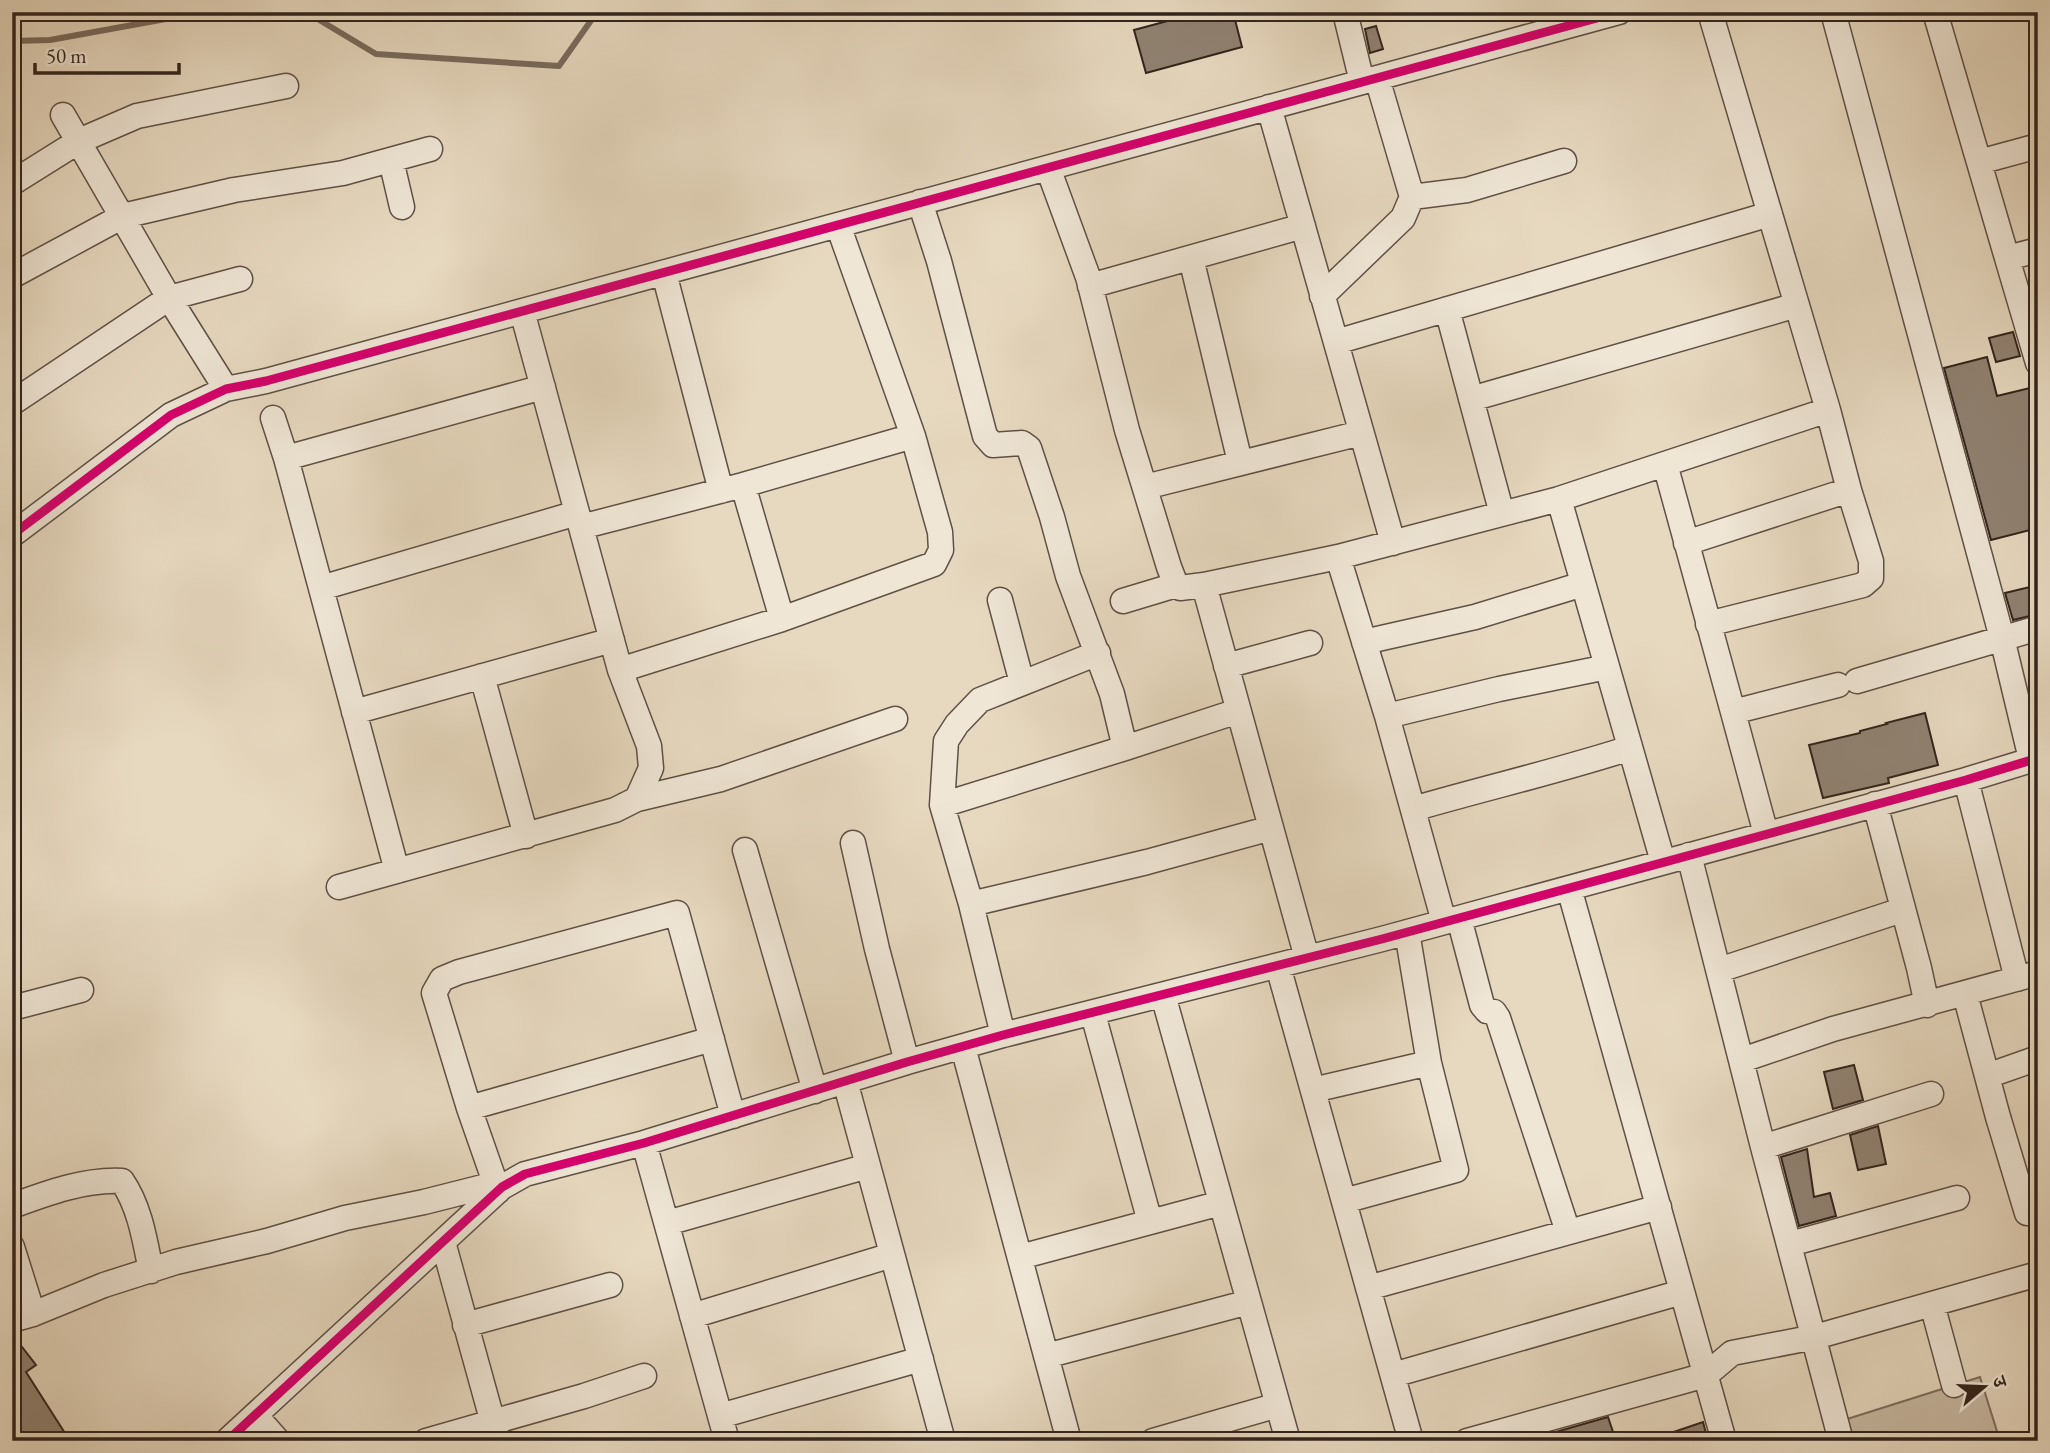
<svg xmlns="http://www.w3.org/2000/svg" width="2050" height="1453" font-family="'EB Garamond','Noto Serif Devanagari',serif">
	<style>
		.green { fill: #c8baa4; stroke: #7d6f60; stroke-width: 2 }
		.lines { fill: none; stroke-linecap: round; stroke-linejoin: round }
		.stream { stroke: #796b5e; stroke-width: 6 }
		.building { fill: #908272; stroke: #32241d; stroke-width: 2 }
		.minor-casing { stroke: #5f5146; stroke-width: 27 }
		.minor { stroke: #efe6d6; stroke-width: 24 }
		.cycleway-casing { stroke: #efe6d6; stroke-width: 13 }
		.cycleway { stroke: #d6006c; stroke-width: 9 }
	</style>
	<rect width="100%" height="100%" fill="#e7d9c0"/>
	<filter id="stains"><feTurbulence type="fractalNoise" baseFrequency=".00286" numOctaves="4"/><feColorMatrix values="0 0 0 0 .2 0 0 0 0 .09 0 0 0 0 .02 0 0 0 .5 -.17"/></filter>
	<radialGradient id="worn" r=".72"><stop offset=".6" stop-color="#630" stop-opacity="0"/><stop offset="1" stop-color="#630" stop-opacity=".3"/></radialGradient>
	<!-- green -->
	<path class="green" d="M1980,1377L2000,1441H1849L1844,1420Z"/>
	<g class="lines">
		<!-- stream -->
		<path class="stream" d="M306,12L376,54L559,66L597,12
			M12,41L50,40L204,12"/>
	</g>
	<!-- building -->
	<path class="building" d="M1201,12H1233L1242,47L1146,73L1134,30Z
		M1376,26L1383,49L1370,53L1365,29Z
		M2013,332L2020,356L1996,362L1989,338Z
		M1987,357L1997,396L2038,386V499L2032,501L2038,528L1991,540L1944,368Z
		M2038,585V614L2013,620L2005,593Z
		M1925,713L1938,765L1888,778L1889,783L1823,798L1809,745L1860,733V731L1887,724L1886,723Z
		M1854,1065L1863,1100L1833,1109L1824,1072Z
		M1878,1126L1886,1164L1858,1170L1850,1135Z
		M1807,1149L1814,1197L1830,1193L1836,1216L1799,1226L1781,1157Z
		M12,1334L36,1365L26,1372L70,1441H21L12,1427Z
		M1608,1417L1616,1441H1524Z
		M1703,1422L1708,1441H1657L1656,1438Z"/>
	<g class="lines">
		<!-- minor casing -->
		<g class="minor-casing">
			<path id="minor" d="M1345,12L1362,82
				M1833,12L2002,638L2031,759
				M1935,12L2007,258L2038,250
				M1269,107L1393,543
				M63,115L169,298L226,389
				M391,160L402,207
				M1979,162L2038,146
				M1048,168L1088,277L1127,430L1169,567L1176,585L1180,588L1204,585L1338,557L1559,499
				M12,183L79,141L137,116L286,86
				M1412,197L1467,190L1564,161
				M920,202L939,261L985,436L993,445L1022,443L1029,448L1052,517L1068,576L1112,694L1125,748
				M1191,258L1240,462
				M2007,258L2038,363
				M664,273L721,491
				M12,276L123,216L234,190L343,173L430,149
				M1090,286L1303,226
				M1322,296L1403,218L1412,197L1377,78
				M1447,309L1502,514
				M1336,342L1770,214
				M1471,399L1797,305
				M12,403L169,298L240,279
				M273,418L286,458L397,871
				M286,458L543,387
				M1665,464L1733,712
				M743,485L782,619
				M1145,487L1361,433
				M581,527L743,485L913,436
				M12,535L171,415L226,389L266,381L1619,12
				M1686,543L1849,490
				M1338,557L1387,716L1444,922
				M1204,585L1307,958
				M321,588L577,513
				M1000,600L1022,683
				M1123,601L1176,585
				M1708,624L1863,585L1871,578V561L1849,490L1828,410L1710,12
				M1364,642L1475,617L1583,584
				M1226,666L1310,643
				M620,670L782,619L934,564L941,550L940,532L913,436L838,225
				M482,676L526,836
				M1857,681L2038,628
				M354,712L612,640
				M1387,716L1499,689L1607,667
				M1966,780L2017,979
				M637,799L721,779L895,719
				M1875,804L1919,968L1927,1005
				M942,805L1125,748L1238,711
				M1413,809C1485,788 1559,771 1630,748
				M1766,834L1733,712L1838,685
				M853,843L877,949L907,1062
				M745,850L815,1091
				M1689,855L1763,1147L1841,1441
				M1663,862L1559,499L1828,410
				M339,887L615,810L637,799L651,768L649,746L620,670L522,311
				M1569,888L1724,1441
				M971,904L1147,862L1271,828
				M1459,918L1482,1005L1487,1011L1494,1012L1498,1018L1568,1232
				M1407,932L1429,1063
				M1278,966L1411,1441
				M1719,970L1902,910
				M1965,994L1998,1117L2027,1213
				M1163,995L1288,1441
				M12,1008L81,990
				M1093,1014L1150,1222
				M1003,1035L971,904L942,805L946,741L957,724L980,700L1098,653
				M963,1047L1069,1441
				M1742,1060L1833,1029L2038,973
				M1987,1076L2038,1058
				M845,1081L943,1441
				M1313,1090L1429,1063L1456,1170L1344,1201
				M469,1108L712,1039
				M644,1143L727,1441
				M1763,1147L1931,1094
				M498,1191L469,1108L434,993L442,979L459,972L677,913L733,1116
				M12,1206C47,1193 85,1179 122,1181C140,1207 145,1241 151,1271
				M667,1223L868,1166
				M443,1242L498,1441
				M1790,1244L1957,1198
				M12,1247L33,1314
				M1020,1257L1221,1203
				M1368,1288L1659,1207
				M1932,1304L1954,1385
				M692,1316L892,1255
				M12,1320L33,1314L104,1285L176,1262L267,1241L345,1218L424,1202L495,1184
				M465,1325L610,1285
				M1046,1356L1249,1302
				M1393,1375L1682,1292
				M255,1415L278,1441
				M720,1416L921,1359
				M227,1441L502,1187L525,1174L644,1143L907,1062L1003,1035L1382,939L1966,780L2038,758
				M426,1441L584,1396L644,1376
				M1153,1441L1278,1405
				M1467,1441L1706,1375L1732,1353L1815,1337L2038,1274"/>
		</g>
		<!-- minor -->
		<use href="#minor" class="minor"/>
		<!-- cycleway casing -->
		<g class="cycleway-casing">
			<path id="cycleway" d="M12,535L171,415L226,389L266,381L1619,12
				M227,1441L502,1187L525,1174L644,1143L907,1062L1003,1035L1382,939L1966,780L2038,758"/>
		</g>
		<!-- cycleway -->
		<use href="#cycleway" class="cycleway"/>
	</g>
	<!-- margin -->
	<rect width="2050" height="1453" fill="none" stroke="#e7d9c0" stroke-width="42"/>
	<rect x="14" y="14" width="2022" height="1425" fill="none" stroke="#32241d" stroke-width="3.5"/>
	<rect x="21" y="21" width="2008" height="1411" fill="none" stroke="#32241d" stroke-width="2"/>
	<!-- north arrow -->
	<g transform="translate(1984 1387) rotate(71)" stroke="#efe6d6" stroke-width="5" paint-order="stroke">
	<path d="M0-5L12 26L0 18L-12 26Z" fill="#32241d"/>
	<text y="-10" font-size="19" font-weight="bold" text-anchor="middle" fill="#32241d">उ</text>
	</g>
	<!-- scale -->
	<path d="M35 63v10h144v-10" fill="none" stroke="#32241d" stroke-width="3.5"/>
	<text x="46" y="63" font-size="21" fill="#32241d" stroke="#efe6d6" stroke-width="5" paint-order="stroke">50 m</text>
	<rect width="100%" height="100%" filter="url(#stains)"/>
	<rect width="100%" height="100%" fill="url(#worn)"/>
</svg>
